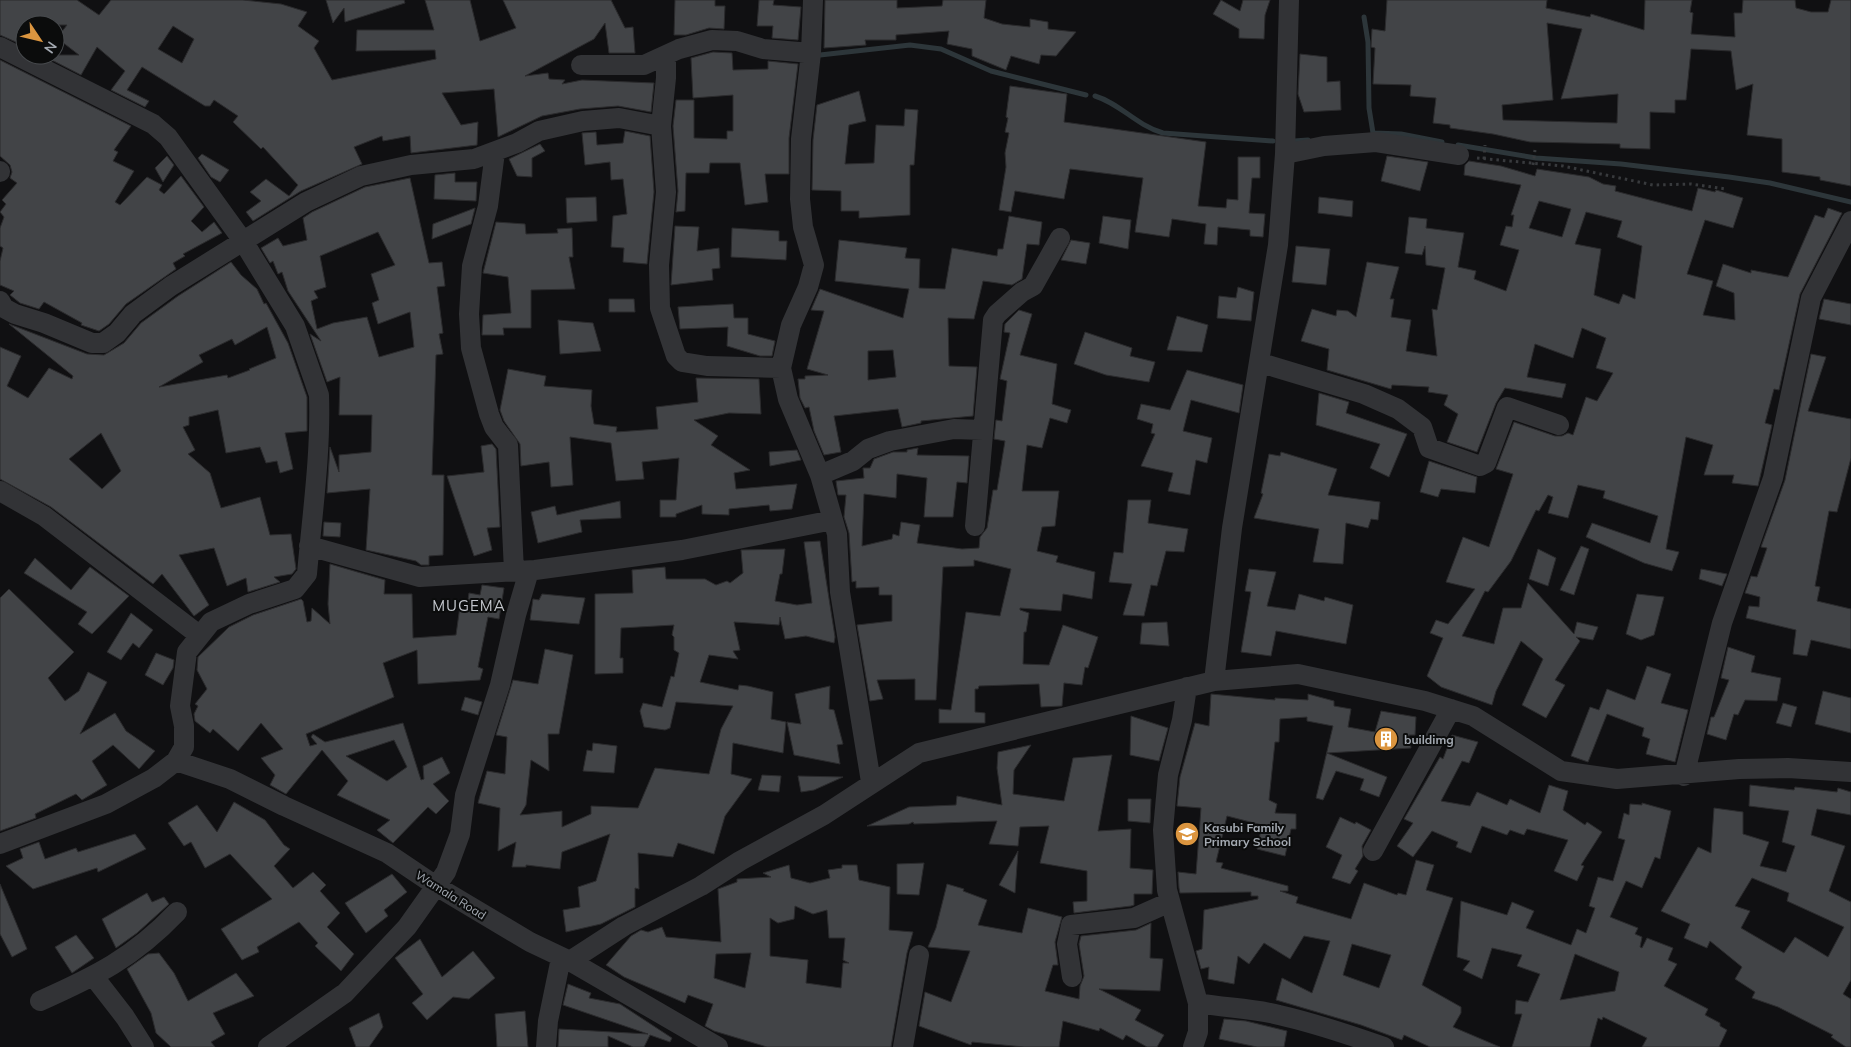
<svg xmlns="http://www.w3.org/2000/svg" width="1851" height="1047" font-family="Mulish,sans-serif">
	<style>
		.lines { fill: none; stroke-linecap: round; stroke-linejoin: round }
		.stream { stroke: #2d363a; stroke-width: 5 }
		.building { fill: #424447; stroke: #2b2b2d; fill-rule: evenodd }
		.path { stroke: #383a3d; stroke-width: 3; stroke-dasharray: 2.5 4; stroke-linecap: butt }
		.street { stroke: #323336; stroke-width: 20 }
		.labels { text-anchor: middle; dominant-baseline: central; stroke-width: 4; stroke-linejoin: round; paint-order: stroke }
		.poi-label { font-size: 12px; font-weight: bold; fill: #a3a9b1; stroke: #0b0c0c; text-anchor: start }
		.street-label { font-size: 12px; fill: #a3a9b1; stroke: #0b0c0c }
		.quarter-label { font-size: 15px; letter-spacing: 1px; fill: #c4c7cd; stroke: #0b0c0c }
	</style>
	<rect width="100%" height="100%" fill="#101012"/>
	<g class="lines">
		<!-- stream -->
		<path class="stream" d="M1364,17L1368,42L1369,108L1373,133
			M820,55L910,45L941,49L991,71L1086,95
			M1095,96C1121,104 1134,124 1163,133L1273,141
			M1374,133L1401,134L1442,142
			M1294,141L1308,140
			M1458,145L1536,158L1621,164L1729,177L1770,183L1851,202"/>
	</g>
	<!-- building -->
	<path class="building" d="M0,0H77L99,15L111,0H243L281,4L307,12L298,26L319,41L314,48L332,80L436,59L435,50L356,51L357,30H434L425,0H470L480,41L516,28L503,0H611L625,28L633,27L635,53H609L605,23L594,39L525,76L548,73L549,79L565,80L562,84L582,80L654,83L651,112L618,106L580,109L542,116L498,137L494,89L442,93L461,125L478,122L477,145L411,153L410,136L383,141L382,136L354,147L362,164L301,191L253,221L246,212L261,201L250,192L266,179L289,196L298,185L263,147L261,149L233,122L238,116L214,100L210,106H205L142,67L127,90L149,101L145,107L111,90L125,71L97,47L81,75L42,55H79L57,38L67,25H25V46L0,35ZM173,26L194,39L182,63L158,49Z
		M326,0H404L405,3L345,22L344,8L333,23Z
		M675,0H715V6H725L724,29L709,28L686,35H674Z
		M759,0H774L773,5L801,7L798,40L772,38L773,26H757Z
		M825,0H897V8L942,6L943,0H986L984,18L1002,24L1030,27V19L1048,22V29L1076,32L1056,56L1041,55L1039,64L1011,56L1006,70L972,56V49L947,44L949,31L896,35V40H865L866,45L824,48Z
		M1221,0L1240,11L1243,0H1270L1265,15L1264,39L1239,38V29L1213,14Z
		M1387,0H1547L1546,8L1590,17L1591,14L1644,30L1645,0H1692L1690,12L1693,13L1691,34L1735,37L1734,13H1742L1743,0H1795L1796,8L1811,12H1828L1831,0H1851V186L1820,180V177L1782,172V139L1747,135L1753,84L1736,90L1731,51L1691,49L1686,100H1675V113L1650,112V149L1620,148V144L1530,142L1493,134L1450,128V125L1433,123L1436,98L1410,96L1411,85L1373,84L1375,48L1371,47L1372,29L1385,31ZM1547,23L1582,29L1561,99L1618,94L1617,123L1503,120L1502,105L1553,100Z
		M713,52L732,53L733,70L768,69V61L798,64L789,138V174H765L768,202L745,205L740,163H710L709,173H686L685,211L676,212L678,191L673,126L676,100H694V138L727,139V131H733V95L693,98L691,58Z
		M1300,54L1327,57V82L1340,81L1341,110L1304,112L1298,94Z
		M0,60L131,126L114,150L118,152L113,161L134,171L115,202L120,205L147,177L162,185L159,190L164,194L181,176L204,207L191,221L202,232L214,222L222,233L183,254L185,256L173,263L176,269L126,304L109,324L99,331L81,325L82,323L44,302L39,309L20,303L10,295L14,291L0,285V261L3,248L0,246V228L4,217L0,212L6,204L2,200L17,183L10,178L12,172L10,165L0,156Z
		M1010,86L1067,94L1064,122L1206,142L1198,206L1226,208L1227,199L1238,200V157H1260V178H1252L1249,213L1265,214L1263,237L1250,236V230L1218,227L1217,245L1204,244L1206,224L1172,219L1169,237L1135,232L1143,178L1070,169L1064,199L1015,191L1011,212L999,210L1006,167L1005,153L1009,133L1005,132L1008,118L1006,117Z
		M859,91L866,121L849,125L845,164L874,163L876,125L904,126L905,109L918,110L914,165H910V215L859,218V211H841V191L812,190L813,140L817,105Z
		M625,131L650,136L654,192L647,264L623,262L624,248L611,247L613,216L627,214L623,179L611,180L610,162L585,165L582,133L596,132L597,145L623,143Z
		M540,144L545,151L532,158V177L517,176L509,159Z
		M202,154L229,170L220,182L211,177L198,158Z
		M167,156L174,165L163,182L155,168Z
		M1387,156L1428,162L1420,191L1381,181Z
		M1469,161L1501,166L1535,176L1537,169L1589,177L1603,184L1616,186L1615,191L1692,211L1698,188L1715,192L1716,190L1743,198L1733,228L1705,220L1687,274L1713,281L1703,315L1735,320L1734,293L1716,286L1723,264L1751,273V270L1788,277L1815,215L1824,218L1828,208L1842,213L1800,294L1779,390L1774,389L1765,423L1772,425L1758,486L1732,483L1734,475H1704L1713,445L1686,437L1666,549L1679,552L1672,571L1644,563L1586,537L1592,523L1650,543L1658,516L1603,498L1605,491L1578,485L1568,518L1548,513L1553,497L1548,495L1539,511L1536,510L1511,561L1488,592L1485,591L1462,636L1494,644L1503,608H1521L1528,583L1574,634L1577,622L1598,627L1593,640L1576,637L1580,641L1555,680L1565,685L1546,718L1522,705L1543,659L1521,641L1496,691L1492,705L1441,687L1427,676L1443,638L1430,633L1436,620L1448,624L1475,589L1446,582L1463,537L1489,547L1513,474L1496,469L1514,422L1555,436H1562L1568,433L1573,435L1586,397L1597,401L1613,373L1596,368L1606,338L1582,328L1573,358L1535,344L1527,377L1566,384L1562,398L1505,388L1496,403L1477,452L1447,442L1458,414L1444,405L1448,395L1428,392L1429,387L1392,385L1391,389L1327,370L1329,349L1301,341L1312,309L1336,316L1337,310L1348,311L1356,317L1367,262L1399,267L1390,299H1394L1391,317L1411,320L1406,351L1437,356L1432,309L1437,310L1445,268L1426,265L1425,246L1422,255L1405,253L1409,217L1427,219L1426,228L1464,233L1458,267L1476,271L1474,279L1506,291L1519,250L1500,245L1506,226L1512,227L1514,215H1511L1521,185L1464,175L1465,165ZM1539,201L1571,209L1562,237L1529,228ZM1586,212L1622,221L1617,237L1642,246L1635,299L1623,294L1619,304L1594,295L1601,249L1575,244Z
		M455,173V182H477L476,201L434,199L435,175Z
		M410,178L429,263L442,262L445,286L437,287L443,333L439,334L443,354L436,355L432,475H444L443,555L429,556V565H421L416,561L366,550L370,489L327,493L330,447L339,472V455L371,452L372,415H339L340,377L327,382L310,334L321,341L288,291L282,272L278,274L273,261L270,263L261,248L278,238L283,246L307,240L303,218L312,212L365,187ZM378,232L395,265L371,274L379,300L372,303L378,324L410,312L414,347L379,357L367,317L333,323L317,329L311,301L318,298L314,291L326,287L320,256Z
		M596,197L597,221L567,223L566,198Z
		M1319,197L1353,201L1352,217L1318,213Z
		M475,208L471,224L432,239L433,224Z
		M1009,216L1042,222L1039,245L1027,244L1022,279L1012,285L983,281L974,319L948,318L949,366L977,367L973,416L921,421V423L902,427L898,409L834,416L841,452L824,455L814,431L809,407L805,408L800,398L798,379H805V376L828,375L807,369L824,311L811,310L820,289L903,318L909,289L835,281L839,240L907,248L905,258L920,259L919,288L945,289L952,248L997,256L998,249H1003ZM893,350L896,377L868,380V351Z
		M1103,216L1131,220L1128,249L1099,243Z
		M496,222L525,224L526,234L558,233L557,229L572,228L573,257H569L575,289L531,290V328H503L504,335H482L483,315L511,313L508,277L483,273Z
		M675,226L699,227L697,251L719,248L720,268L712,269L713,280L671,285Z
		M732,228L779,231V241H787L786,260L731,257Z
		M1071,240L1090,243L1086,264L1061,260Z
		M1296,246L1330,249L1326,285L1292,282Z
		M231,262L241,275L257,289L264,304L266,303L288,343L307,397V431L285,433L293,469L280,473L277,461L266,463L260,447L226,453L218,410L189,417V425L183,427L195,450L188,454L210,473L221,508L260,497L270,535L291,534L296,569L292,574L274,577L280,582L248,592L246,578L227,586L214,548L179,555L209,605L194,616L162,574L153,584L51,507L0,479V347L21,356L7,386L28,398L49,368L72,379L73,376L9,324L87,354L104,355L124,343L141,323L178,296ZM267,327L276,358L249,369L250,370L228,378L227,375L159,387L203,362L199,355L232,339L235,345ZM101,433L121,471L102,489L69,459Z
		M1238,287L1254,292L1251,321L1217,318L1219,296L1236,298Z
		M609,299H634L635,312H609Z
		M1824,299L1851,304V325L1819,319Z
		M733,304L734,318H748V334L775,341L772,356H760L727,346L728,327L680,329L678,307Z
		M1019,310L1032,314L1020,355L1057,364L1052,404L1071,410L1067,423L1050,418L1042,448L1027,445L1022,491H1059L1055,526L1042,527L1037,551L1058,556L1056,562L1095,572L1092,599L1063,594L1061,611L1020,608V610L1029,613L1026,632H1024L1023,664L1049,665L1063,625L1098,637L1088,668L1085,667L1082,685L1064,683L1062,706L1041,707L1039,684L979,686L978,689H975V712L985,713V723H939V709L951,710L966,612L1000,616L1011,569L974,560V566L943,567L936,700H915V679L877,680L883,699L870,701L857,625L892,621V595H879V587L856,588V581L852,582L849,533L844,517L846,495H838L836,481L864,478L863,468H870L874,459L893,452H907V450L918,448L917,455L969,456L967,483L957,482L953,517H924L927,478L897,474L896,498L864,494L862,546L892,539L893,534L899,536L901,522L920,525L917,543L962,549L979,548L980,537L987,528L993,490H997L1005,441L994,439L996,420L1002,421L1007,381L1000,379L1010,333L1004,332L1005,324Z
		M1177,316L1208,325L1202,352L1167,350Z
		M558,320L593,323L601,351L560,354Z
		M1085,332L1132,348L1130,356L1155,362L1149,382L1106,375L1074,364Z
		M1811,354L1826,357L1808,411L1851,419V458L1837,512L1829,511L1815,586L1820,587L1817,601L1851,609V649L1811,640L1807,656L1793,654L1796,630L1746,618L1749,606L1759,607L1760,597L1745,593L1751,576L1757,577L1767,548L1761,547L1785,480Z
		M508,369L546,376L544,386L592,390L591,406L594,424L617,427L616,432L658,429L656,407L698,402L696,378L759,379L761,414L729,413L694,420L718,436L711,445L750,470L734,473L736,489L797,484L792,509L770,511L769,505L729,509V515L702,514V505L676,514V517H660V500H676L679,458L642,462L644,479L616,481L611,443L570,437L573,485L551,487L549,462L521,466L520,444L504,421L500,410Z
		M1187,370L1243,385L1239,413L1191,400L1183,431L1212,438L1207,463L1196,460L1190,495L1168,491L1173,473L1141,466L1155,434L1151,433L1153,424L1137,419L1141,404L1170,410Z
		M1319,393L1349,402L1346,413L1407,434L1389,477L1370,468L1380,444L1316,425Z
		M492,444L496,449L500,527L487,528L492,550L474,556L447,476L484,472L481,446Z
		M797,450L801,460L770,466L769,452Z
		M1281,452L1337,469L1328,495L1380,502L1378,520L1371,519L1368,528L1346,523L1343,564L1313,562L1319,529L1254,518L1263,494L1261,493L1269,454L1280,456Z
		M1429,461L1477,477L1475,493L1441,489L1438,497L1420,492Z
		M1128,500H1151L1148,523L1188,529L1184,552L1166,551L1157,586L1151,585L1144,616L1123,615L1132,584L1109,582L1114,552L1123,553Z
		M620,501L621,518L580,520L582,532L538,543L531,512L555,506L557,515Z
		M324,522L341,523L340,537L323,536Z
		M820,541L835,637L834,643L806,636L785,639L780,617L779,625L734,622L740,650L733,651L738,659L709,655L700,682L738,690L739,685L748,686L773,692L771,719L786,722L783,753L733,743L731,774L752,779L725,816L714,854L678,843L673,857L638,853L639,889L635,888V907L601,924L566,932L563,910L580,907L578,887L596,881L610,834L562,852L560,869L526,865V867H512L516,842L498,851L500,808L478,803L487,771L505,774L507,737L496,735L513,680L538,684L545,649L573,655L559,734H548L549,771L531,760L526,805L520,815L562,811V827L591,814V806L638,808L655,768L709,774L721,729L733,706L676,702L670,728L665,730L644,727L640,711L643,703L662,707L671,676L674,677L679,653L674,650V637L672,635L674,625L621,628L620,658H623V673L595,674V594L633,593L632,570L665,567L666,579H705L716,585L727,581L730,583L743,573L741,550L785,549L782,574H780L775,601L797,605L812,603L804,542Z
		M1581,546L1589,549L1574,595L1560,590Z
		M1538,549L1556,558L1548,586L1529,579Z
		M35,558L71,590L90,567L129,596L92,634L78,624L87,612L24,573Z
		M330,564L385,580L384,594H412L413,638L456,635L460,606L467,607L469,593L480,595L482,585L504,588L499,619L488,617L478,667L483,669L480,680L418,684L417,650L383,663L394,697L306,734L310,746L317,744L311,737L313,734L325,742L403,723L421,780L424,779L423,766L442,757L450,773L433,784L449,801L436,814L428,807L393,843L377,830L390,820L337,795L348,781L322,750L286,794L270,785L275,775L261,758L283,749L261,723L238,751L213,729L210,733L195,721L194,714L198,706L195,704L207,689L197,670L198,657L229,627L253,615L301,599L303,601L307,622L311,621L312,608L330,624L328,604ZM394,740L407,767L387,781L346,756Z
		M1249,569L1276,572L1267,606L1295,610L1299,594L1324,601L1325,597L1353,605L1346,644L1276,631L1271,656L1241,652L1251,592L1245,591Z
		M1701,569L1727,574L1722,586L1699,579Z
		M9,589L74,652L48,678L65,701L79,691L88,672L107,682L80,734L115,713L126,731L155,751L139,769L113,745L92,761L107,785L82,800L76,794L35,814L36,818L0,831V598Z
		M542,594L585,598L579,624L530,620L533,599L539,600Z
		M1637,594L1664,597L1654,635L1641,640L1626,634Z
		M131,613L153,630L139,648L133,643L121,660L107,652Z
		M1167,622L1169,646L1140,644L1142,623Z
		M1728,647L1755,656L1751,672L1781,678L1777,701L1745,700L1738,715L1734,714L1726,740L1707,734L1711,717H1714L1729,680L1721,678Z
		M156,653L174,660L173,668L163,685L145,675Z
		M1647,666L1671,674L1661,703L1688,710L1675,762L1646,754L1650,739L1642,736L1644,728L1607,714L1588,762L1571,756L1590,707L1599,710L1607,689L1635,700Z
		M830,686L829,709L834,710L843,744L837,745L840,764L794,755L787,722L801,724L795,694Z
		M1823,691L1851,698V733L1815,724Z
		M1211,694L1275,700V698L1308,700V694L1334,701V706L1351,709L1348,727L1375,732L1381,711L1416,717L1415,735H1409L1411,748L1327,753L1387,777L1379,797L1360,790L1364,779L1336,771L1323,800L1316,798L1333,726L1307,721V717L1280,719L1279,742H1275L1269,800L1277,804L1275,813L1296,814V829H1291L1285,856L1257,849L1262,825L1227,816L1216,862L1223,863L1221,868L1288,886V891H1280L1298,897L1296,903L1351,919L1364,883L1397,895L1398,893L1406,895L1416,860L1434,865L1426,890L1453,898L1422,985L1461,1007V1013L1453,1027L1500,1047H1430L1404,1035L1402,1040L1361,1025L1276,1000L1282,978L1312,993L1330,941L1304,936L1290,959L1264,943L1249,964L1238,956L1234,984L1208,979L1209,967L1201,969L1196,951L1202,949L1204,910L1258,899V896H1251V892L1180,893L1179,888L1178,872L1196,874L1201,808L1177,806L1180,777L1195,723L1209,726ZM1352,944L1391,955L1379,988L1343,975Z
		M465,697L482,702L478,715L461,710Z
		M1783,703L1797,707L1791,727L1776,723Z
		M1131,716L1168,728L1159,761L1130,755Z
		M1452,735L1478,742L1469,763L1462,761L1441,801L1470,806L1477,792L1507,805L1510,799L1540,813L1549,785L1568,791L1563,810L1585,825L1587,822L1602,832L1581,865L1584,866L1577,881L1554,871L1568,840L1527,829L1524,835L1510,830L1507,835L1482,826L1471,853L1456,847L1458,842L1432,831L1413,857L1397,846L1413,823L1404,819L1440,757L1443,759Z
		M593,743L617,746L614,773L583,771L587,750L592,751Z
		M1031,745L1014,770L1013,794L1064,801L1073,758L1112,755L1098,831L1131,829L1130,868L1153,870L1152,894H1134V905L1131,906L1074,913L1073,902L1087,901V871L1040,863L1049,826L1020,827L1018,846L989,844L997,821L914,824L913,822L909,824L867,826L909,807L956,805L957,796L1002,805L997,768L998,752Z
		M762,775L781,776L779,792L758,790Z
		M798,776L843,777L814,790L801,792Z
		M1750,785L1794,790L1795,787L1837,792L1838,788L1851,792V815L1817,809L1811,835L1845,846L1829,891L1851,902V980L1843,994L1851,999V1047H1846L1831,1037L1833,1035L1778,1007L1752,998L1755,992L1735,979L1742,967L1710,941L1707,948L1684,938L1690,924L1661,911L1698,847L1711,853L1714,808L1743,812V834L1769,842L1760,866L1786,872L1795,846L1782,842L1789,811L1749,806ZM1752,878L1789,893L1787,901L1844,927L1828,957L1795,937L1784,953L1741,928L1750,911L1735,906Z
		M1128,799H1151L1150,823L1128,821Z
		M234,802L265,820L284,845L290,849L274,866L293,888L313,872L326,885L320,891L340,913L327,927L354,954L341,971L315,946L318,943L299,922L257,947L259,952L242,960L221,929L272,899L230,854L205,868L191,842L184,846L168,823L197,805L217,832Z
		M1642,803L1671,811L1660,859L1655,857L1642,888L1626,881L1610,917L1638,928L1635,934L1642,937L1640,947L1642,948L1647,938L1673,948L1668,960L1677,964L1664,986L1708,1009L1705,1015L1720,1023V1026L1727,1030L1719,1047H1642L1647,1038L1603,1017L1602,1020L1598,1018L1590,1047H1512L1522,1014H1515L1516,1000L1528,1002L1540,974L1517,966L1522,955L1492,948L1482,979L1463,970L1470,961L1457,957L1461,901L1507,915L1512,902L1534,911L1526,928L1571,945L1577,929L1586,933L1595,908L1589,906L1598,877L1613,881L1625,840L1618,838L1624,813L1629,815L1630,804L1642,805ZM1575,954L1619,972L1615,991L1560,1000Z
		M1340,817L1355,824L1356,822L1371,830L1362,846L1363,856L1355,869L1358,871L1350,884L1332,878L1342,855L1326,847Z
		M135,834L146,849L98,872L97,868L33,889L6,866L23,858L20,849L39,842L45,859L76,848L78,852Z
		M1018,851L1015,893L999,885Z
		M924,863L919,895L897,894V864Z
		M789,865L791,878L810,883L830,878L828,870L842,868V865H857L859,880L890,887L889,930L913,932L907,953L891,1047H767L714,1031L705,1026L713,1004L688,995L685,1003L624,977L606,965L631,936L641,930L648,932L662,927L666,937L721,942L718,889L737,882V879L771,877L763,873ZM795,906L813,914L827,910L829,938H845L843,960L849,963H843L841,988L806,983L808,960L770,956V918L778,923L794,919ZM751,953L745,988L714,978L716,954Z
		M392,874L407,892L384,910L388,916L366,933L345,903Z
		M0,884L27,949L12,957L0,934Z
		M947,884L964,889L963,891L987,900L978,925L1022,933L1028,908L1062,917L1055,942L1058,965H1053L1045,991L1079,999L1080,986L1084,976L1079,944L1081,936L1136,930L1151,923L1150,958L1163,959L1160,991L1099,989L1141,1010L1135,1020L1164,1035L1157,1047H1147L1126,1035L1123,1040L1100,1028L1099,1031L1063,1021L1059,1047H1024L972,1042L971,1045L919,1026L925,992L951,1002L970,951L928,947L936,928Z
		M147,893L152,902L164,897L169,904L137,933L116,948L102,919Z
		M76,935L94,958L72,973L55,947Z
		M420,939L442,977L473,951L495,978L469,999L453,997L427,1020L412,1003L423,994L395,958Z
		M159,953L174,973L188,1001L236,973L254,996L213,1013L225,1034L211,1042L215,1047H171L156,1033L151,1013L127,969L148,954Z
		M568,984L591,993L589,998L620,1004L672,1038L670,1042L650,1035L644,1047H633L608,1036V1047H558L559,1029L648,1034L563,1005Z
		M525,1011L528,1047H497L495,1014Z
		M379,1013L383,1027L369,1047H356L349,1028Z
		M1224,1019L1246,1021L1287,1031L1284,1047H1257L1219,1039Z"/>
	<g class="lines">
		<!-- path -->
		<path class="path" d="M1477,158L1563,166L1653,185L1691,184L1726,189
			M1484,159L1485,145
			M1533,165L1535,150"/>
		<!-- street -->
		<path class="street" d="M0,47L153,124L168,137L243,241L295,326L319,395C321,455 312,515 307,574L295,589L249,604L211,622L187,652L180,706L184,726V747L176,761L154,778L106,804L0,844
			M811,53L801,139L800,199L803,227L814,265L808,287L791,325L781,368L788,399L820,475L837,534L840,592L871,782
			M666,55V78L661,126L666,192L659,265L660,308L676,356L682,362L707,366L781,368
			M581,65H644L679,49L712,40L737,41L763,49L811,53L813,0
			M495,152L488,206L472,266L469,314L471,348L489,414L494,427L508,445L514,571
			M1285,154L1324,146L1376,142L1459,155
			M0,171V172
			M0,301L4,308L15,314L44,323L92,343H103L117,333L133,314L171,286L306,202L361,176L411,165L474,159L517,143L539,131L583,121L619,118L661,126
			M1261,363L1364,394L1398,409L1422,427L1429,448L1480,466L1486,463L1507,407L1559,425
			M820,475L853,461L868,449L890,441L954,429L983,430
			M0,491L44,516L199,635
			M975,526L993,320L997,314L1022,292L1033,286L1060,238
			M309,546L420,577L535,570L682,550L833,520
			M1214,681L1232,528L1278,245L1285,154L1289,0
			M1187,687L1182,720L1168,775L1163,830L1167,890L1198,1003
			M176,761L230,779L284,806L387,853L436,886L530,942L570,961L718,1047
			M1684,776L1722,623L1773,478L1811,298L1851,221
			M1373,851L1451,709
			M570,961L624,926L701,886L740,861L824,815L919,753L1214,681L1298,674L1425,701L1473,716L1561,771L1617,779L1739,769L1788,768L1851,772
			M94,977L125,1017L144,1047
			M1072,977L1067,944L1071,925L1134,918L1170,902
			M40,1001C96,976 133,958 177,912
			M268,1047L345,993L407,927L446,872L460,834L465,795L500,685L516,615L529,571
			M546,1047L548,1021L561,958
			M903,1047L919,955
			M1193,1047L1198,1032V1003C1225,1008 1252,1008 1279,1015C1314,1023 1350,1035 1384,1047"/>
	</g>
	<!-- icons -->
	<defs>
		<g id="building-disc" transform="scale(1.25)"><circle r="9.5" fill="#db953f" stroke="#0b0c0c"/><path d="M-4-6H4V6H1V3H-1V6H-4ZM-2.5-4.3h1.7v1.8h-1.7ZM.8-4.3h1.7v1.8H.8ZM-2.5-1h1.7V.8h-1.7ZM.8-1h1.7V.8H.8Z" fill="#fff"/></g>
		<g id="school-disc" transform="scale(1.25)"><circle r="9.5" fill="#db953f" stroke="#0b0c0c"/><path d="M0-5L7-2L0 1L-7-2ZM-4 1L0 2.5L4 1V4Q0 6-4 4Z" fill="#fff"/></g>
	</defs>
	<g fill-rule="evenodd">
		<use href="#building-disc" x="1386" y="739"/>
		<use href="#school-disc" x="1187" y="834"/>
	</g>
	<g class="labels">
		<!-- poi labels -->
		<g class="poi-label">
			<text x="1404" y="739">buildimg</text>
			<text x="1204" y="827">Kasubi Family<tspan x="1204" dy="14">Primary School</tspan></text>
		</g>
		<!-- street labels -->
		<g class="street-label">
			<text transform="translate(451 895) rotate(32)">Wamala Road</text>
		</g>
		<!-- quarter labels -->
		<g class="quarter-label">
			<text x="469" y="605">MUGEMA</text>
		</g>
	</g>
	<!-- north arrow -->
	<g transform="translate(40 40) rotate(125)"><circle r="24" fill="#0b0c0c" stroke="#484b4e"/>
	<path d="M0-4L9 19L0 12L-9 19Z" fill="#db953f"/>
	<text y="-8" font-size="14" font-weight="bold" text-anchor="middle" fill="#a3a9b1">N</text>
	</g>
</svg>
